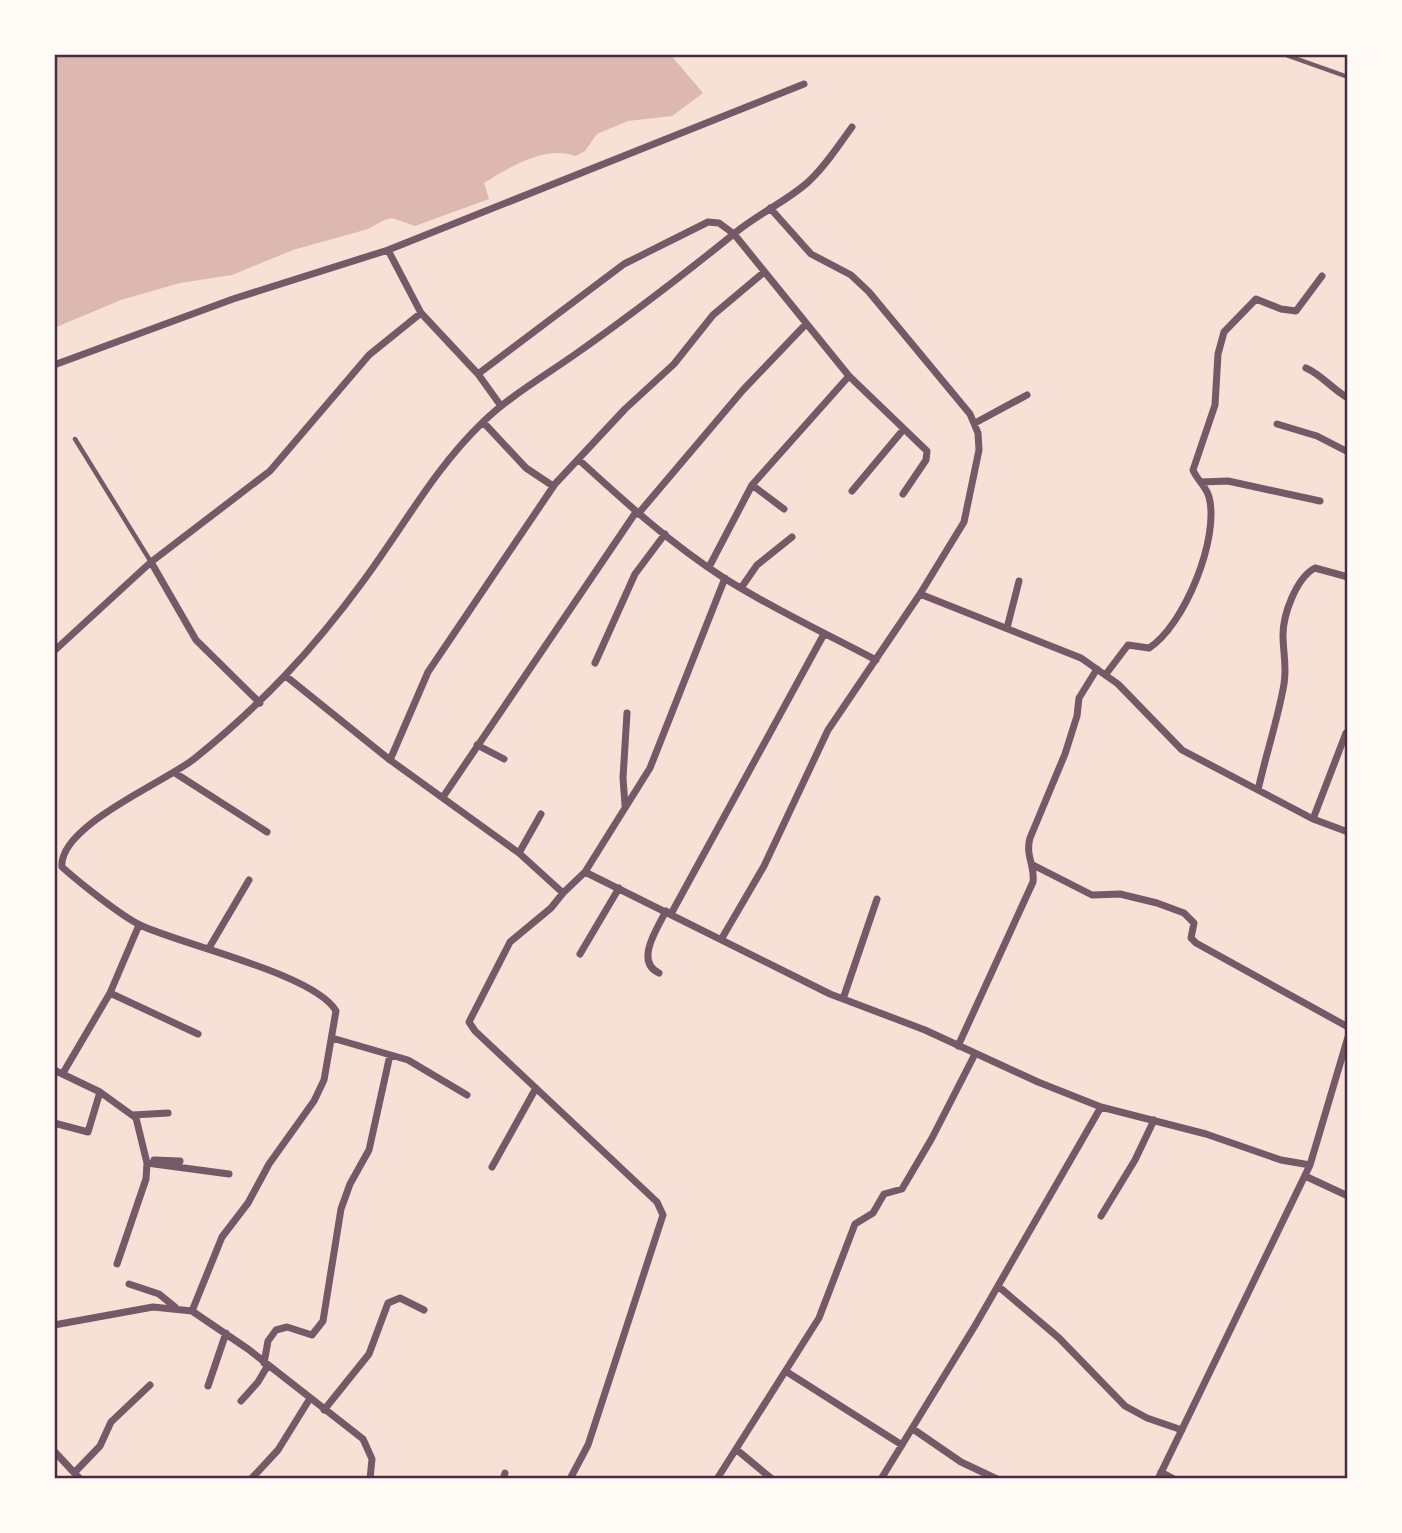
<svg xmlns="http://www.w3.org/2000/svg" width="1402" height="1533" font-family="Overpass,sans-serif">
	<style>
		.water { fill: #dcb8b0 }
		.lines { fill: none; stroke-linecap: round; stroke-linejoin: round }
		.service { stroke: #755966; stroke-width: 4.5 }
		.minor { stroke: #755966; stroke-width: 7 }
		.neatline { fill: none; stroke: #4a2c40; stroke-width: 2.5 }
	</style>
	<rect width="100%" height="100%" fill="#f7e1d7"/>
	<!-- water -->
	<path class="water" d="M54,54H670L703,93L672,116L628,121L597,134L585,151L576,156C545,145 510,167 484,183L489,199L415,226L392,218L384,220L368,229L293,250L232,275L180,283L121,300L54,328Z"/>
	<g class="lines">
		<!-- service -->
		<path class="service" d="M1283,54L1348,77
			M75,439L151,562"/>
		<!-- minor -->
		<path class="minor" d="M388,250L421,313L478,374L501,406
			M54,365L233,299L388,250L804,84
			M1306,368C1322,375 1332,389 1348,398
			M478,374L624,264L708,222L719,223L734,234L849,376L927,451L926,460L903,494
			M483,422L526,468L553,486
			M975,423L1027,395
			M1277,424L1317,436L1348,452
			M578,459C625,502 671,544 724,578C773,609 825,633 876,660
			M1201,482L1228,481L1320,501
			M752,485L784,509
			M852,491L903,430
			M638,514L743,390L806,324
			M151,562L196,640L260,703
			M709,567L752,485L849,376
			M741,588L757,565L792,537
			M920,594L1081,658L1118,684L1182,750L1313,819L1348,832
			M1007,628L1019,581
			M54,651L151,562L270,471L369,355L421,313
			M595,663L635,574L665,534
			M1106,674L1128,645L1149,648C1184,626 1220,538 1209,497C1206,486 1197,480 1193,470L1215,405L1218,354L1224,332L1256,299L1281,309L1296,311L1322,276
			M287,677L390,760L519,853L563,893L585,872L830,994L925,1030L1038,1082L1101,1107L1206,1134L1281,1160L1310,1165
			M477,745L504,759
			M390,760L428,672L555,484L625,409L674,364L713,315L763,273
			M175,773L267,832
			M1258,790C1266,754 1278,719 1284,684C1287,667 1283,652 1283,635C1283,615 1296,578 1315,568L1348,577
			M443,797L636,512
			M625,805L623,778L627,713
			M1313,819L1346,733
			M519,853L541,814
			M1033,865L1092,895L1120,894L1157,903L1184,913L1194,923L1191,938L1196,943L1348,1027
			M585,872L650,768L725,578
			M563,893L551,908L510,942L469,1022L475,1031L657,1202L663,1215L588,1445L570,1479
			M671,914L824,634
			M722,938L764,866L828,730L920,594L964,522L979,450L978,433L970,414L869,292L851,275L811,254L770,208
			M209,948L249,880
			M580,954L619,888
			M659,973C634,962 658,927 666,911
			M110,993L198,1034
			M843,999L877,899
			M332,1038L408,1060L467,1095
			M958,1046L1033,882C1035,865 1025,855 1030,838L1065,754L1077,716L1079,698L1097,669
			M54,1070L100,1092L136,1118L147,1163L146,1179L117,1264
			M63,1073L110,993L139,925
			M133,1115L168,1113
			M54,1123L88,1132L100,1092
			M154,1160L180,1161
			M147,1163L229,1174
			M492,1167L536,1088
			M1305,1176L1348,1196
			M1101,1216L1135,1160L1154,1120
			M129,1284L159,1294L175,1307
			M998,1286L1059,1338L1125,1406L1147,1418L1182,1430
			M192,1311L222,1237L248,1203L269,1164L314,1101L324,1080L336,1011C315,974 182,945 140,925C120,915 80,883 62,867C58,826 165,782 194,759C262,704 312,651 364,580C404,526 434,469 483,422C511,395 546,375 577,353C631,315 683,275 735,233C758,214 785,202 807,183C825,167 838,146 852,127
			M54,1325L153,1307L192,1311L248,1349L363,1439L372,1459L370,1479
			M264,1363L268,1341L276,1330L287,1327L312,1335L323,1321L341,1209L350,1184L369,1150L390,1055
			M787,1372L902,1445
			M208,1386L226,1333
			M241,1401L258,1382L268,1365
			M324,1410L369,1354L388,1303L400,1298L424,1310
			M913,1429L961,1462L997,1479
			M737,1450L772,1479
			M54,1451L80,1479
			M75,1472L100,1446L111,1422L150,1385
			M1161,1472L1174,1479
			M251,1479L278,1450L309,1400
			M503,1479L505,1473
			M717,1479L819,1318L855,1224L873,1213L884,1194L902,1189L932,1138L975,1054
			M881,1479L976,1324L1101,1107
			M1158,1479L1310,1165L1348,1037"/>
	</g>
	<!-- border -->
	<rect width="1402" height="1533" fill="none" stroke="#fffaf5" stroke-width="112"/>
	<rect x="56" y="56" width="1290" height="1421" class="neatline"/>
</svg>
